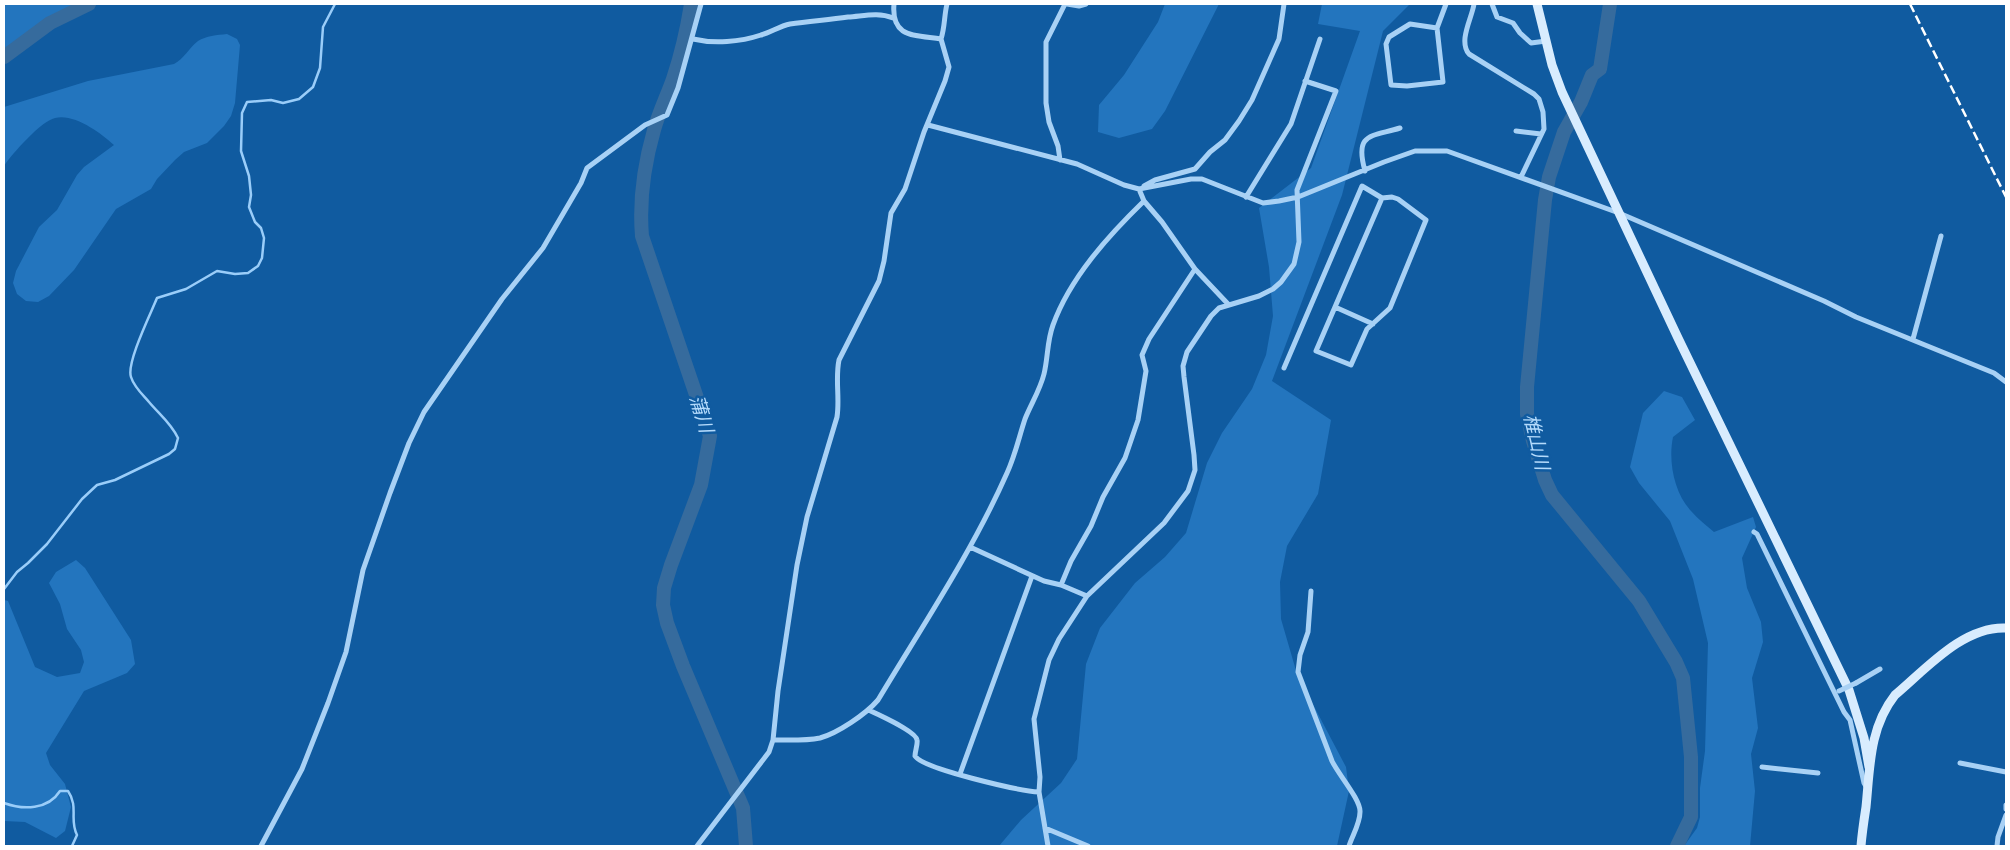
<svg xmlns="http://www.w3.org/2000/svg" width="2010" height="850" font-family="'Nunito Sans','Noto Sans JP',sans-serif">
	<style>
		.green { fill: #2375be }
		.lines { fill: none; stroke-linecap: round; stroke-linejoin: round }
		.stream { stroke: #9acdf9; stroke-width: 2.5 }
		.river { stroke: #366b9d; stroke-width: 14 }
		.street { stroke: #a8d1f5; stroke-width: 5 }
		.secondary { stroke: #d8ecfe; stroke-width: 9 }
		.rail { stroke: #fff; stroke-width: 2.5; stroke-dasharray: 9 4; stroke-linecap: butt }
		.street-bridge { stroke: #a8d1f5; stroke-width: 5 }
		.labels { text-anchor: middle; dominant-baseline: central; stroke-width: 5; stroke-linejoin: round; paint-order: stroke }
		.water-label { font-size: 19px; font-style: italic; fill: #b5dbfc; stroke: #105ba0 }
	</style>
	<rect width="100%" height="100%" fill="#105ba0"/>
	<!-- green -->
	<path class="green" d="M4,4H84L21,39L4,56Z
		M1165,4H1219L1165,111L1152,129L1119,138L1098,132L1099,105L1124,75L1158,22Z
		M1322,4H1410L1383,31L1342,195L1272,381L1331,420L1318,494L1287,546L1280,582L1281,619L1297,674L1346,767L1349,791L1337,846H999L1021,820L1061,783L1077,759L1086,664L1100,628L1135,583L1165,557L1186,533L1207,463L1222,433L1252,389L1266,355L1273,316L1269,267L1259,208L1311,168L1360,31L1318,24Z
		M227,34L237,39L240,45L235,103L231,116L224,126L207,143L184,152L175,160L157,179L151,189L116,209L74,270L49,296L38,302L26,301L17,294L13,283L16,271L39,227L57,210L77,175L84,167L114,145C101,133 74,113 55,118C41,121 12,154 4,166V107L88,81L174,64C184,59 189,48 198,41C206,36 217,35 227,34Z
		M1664,391L1682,397L1695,420L1673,437C1668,461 1674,493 1691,511C1698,519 1706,525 1714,532L1753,517L1756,527L1742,558L1747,588L1761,622L1763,642L1752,678L1758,728L1751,754L1755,791L1750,846H1684L1697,828L1700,817V788L1705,751L1708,643L1693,579L1670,521L1639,483L1630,467L1643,413Z
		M76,560L85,568L131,640L135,664L127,673L84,691L46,753L50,765L65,784L71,807L65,831L56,838L25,822L4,821V600L8,601L35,667L57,677L80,673L84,662L81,650L67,629L60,604L49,583L56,572Z"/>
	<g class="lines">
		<!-- stream -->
		<path class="stream" d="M4,589L17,572L28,563L47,544L82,499L97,485L115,480L169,454L175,449L178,438C171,423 159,414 149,402C143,395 134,387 131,377C126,363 151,313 157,298L186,289L217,271L235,274L248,273L258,266L262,258L264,238L261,228L255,222L249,207L251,195L249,176L241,151L242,113L247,102L271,100L283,103L299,99L313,87L320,68L323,27L335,4
			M4,803C23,810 48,810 60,791H68C79,807 69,820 77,835L72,846"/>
		<!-- river -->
		<path class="river" d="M691,4C687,29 681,55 673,79C667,96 659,112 654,130C644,165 639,200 642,236L710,436L701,485L671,565L664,588L663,605L667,623L683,666L743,808L746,846
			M1610,4L1600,69L1592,75L1581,102L1564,132L1549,177L1545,200L1527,387V414L1533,441L1545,480L1552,495L1639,601L1676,662L1683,678L1691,757V817L1677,846
			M4,57L50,23L89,4"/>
		<!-- street -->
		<path class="street" d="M1067,4L1079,6L1086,4
			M1474,4C1472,18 1458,41 1469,54L1534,94L1539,99L1543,112L1544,129L1521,177
			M1492,4L1497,17L1513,23L1520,33L1531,43L1546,41
			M1437,28L1410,24L1389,37L1386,44L1391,85L1407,86L1443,82L1437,28L1446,4
			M693,39C714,44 740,42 761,35C771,32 780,26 790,24C809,21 828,20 848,17C864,16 878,12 893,18
			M941,39C945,27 944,16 947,4
			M928,125L1077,164L1124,185L1139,189L1144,201L1162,222L1195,269L1228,304
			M1516,131L1541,134
			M1060,160L1058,146L1049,122L1046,103V42L1065,4
			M1365,171C1354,132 1372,137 1400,128
			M1144,186L1155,180L1195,169L1210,152L1225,140L1239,121L1252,100L1279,39L1284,4
			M1139,189L1191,179H1202L1263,203L1279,201L1298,197L1384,162L1415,151H1447L1619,213L1824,301L1856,317L1994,373L2006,382
			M1246,197L1291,124L1320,39
			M1335,307L1373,324
			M1913,339L1941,236
			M1284,368L1362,186L1382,198L1392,197L1398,199L1426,220L1390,308L1367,329L1351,365L1316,351L1382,198
			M1754,532L1757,534L1844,712L1850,720L1864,783L1867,788
			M970,547L1044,581L1061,585L1087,596
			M1061,585L1071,561L1091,526L1103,497L1125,458L1138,420L1146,371L1142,355L1149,339L1195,269
			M1311,591L1308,632L1300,655L1298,672L1332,761C1338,774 1361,800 1360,812C1360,824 1352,836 1349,846
			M1856,683L1880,669
			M869,710C878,715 916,731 917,740C918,744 915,751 915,756C923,769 1020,791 1039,792
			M773,740C788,740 805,741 820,738C838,733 866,714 878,700C923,625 972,552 1007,473C1015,456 1019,437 1025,419C1031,404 1040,390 1044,374C1048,358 1047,341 1053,325C1070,278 1108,236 1144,201
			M1960,763L2006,772
			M1762,767L1818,773
			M960,774L1032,576
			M2006,805V809
			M1045,828L1088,846
			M261,846L302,769L328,703L346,652L363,570L390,493L409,443L424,412L502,299L543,248L581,183L587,168L645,125L667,115L678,88L701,4
			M697,846L769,752L773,740L778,691L797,565L807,517L837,417C840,398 835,379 839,360L879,281L884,261L891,213L905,189L924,132L945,81L949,67L941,39C914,35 891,38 894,4
			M1048,846L1039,792L1040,777L1034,719L1049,660L1059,639L1087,596L1164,523L1188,491L1195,470L1194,455L1184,377L1183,366L1187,352L1211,316L1219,308L1259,296L1273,289L1281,282L1294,264L1299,242L1297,190L1336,91L1305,81
			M1997,846L1998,837L2006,815"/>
		<!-- secondary -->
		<path class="secondary" d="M1537,4L1552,65L1562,92L1678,338L1849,690L1864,738L1869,767
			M1861,846C1862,833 1864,820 1866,807C1870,768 1869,728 1895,695C1926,669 1963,626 2006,628"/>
		<!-- rail -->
		<path class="rail" d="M1910,4L2006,197"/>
		<!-- street-bridge -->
		<path class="street-bridge" d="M1839,691L1856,683"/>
	</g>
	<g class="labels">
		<!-- water labels -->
		<g class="water-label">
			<text transform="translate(701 414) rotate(73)">蒲川</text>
			<text transform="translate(1536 442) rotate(77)">椎山川</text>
		</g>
	</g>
	<!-- border -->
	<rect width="2010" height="850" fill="none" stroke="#ffffff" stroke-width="10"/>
</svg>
